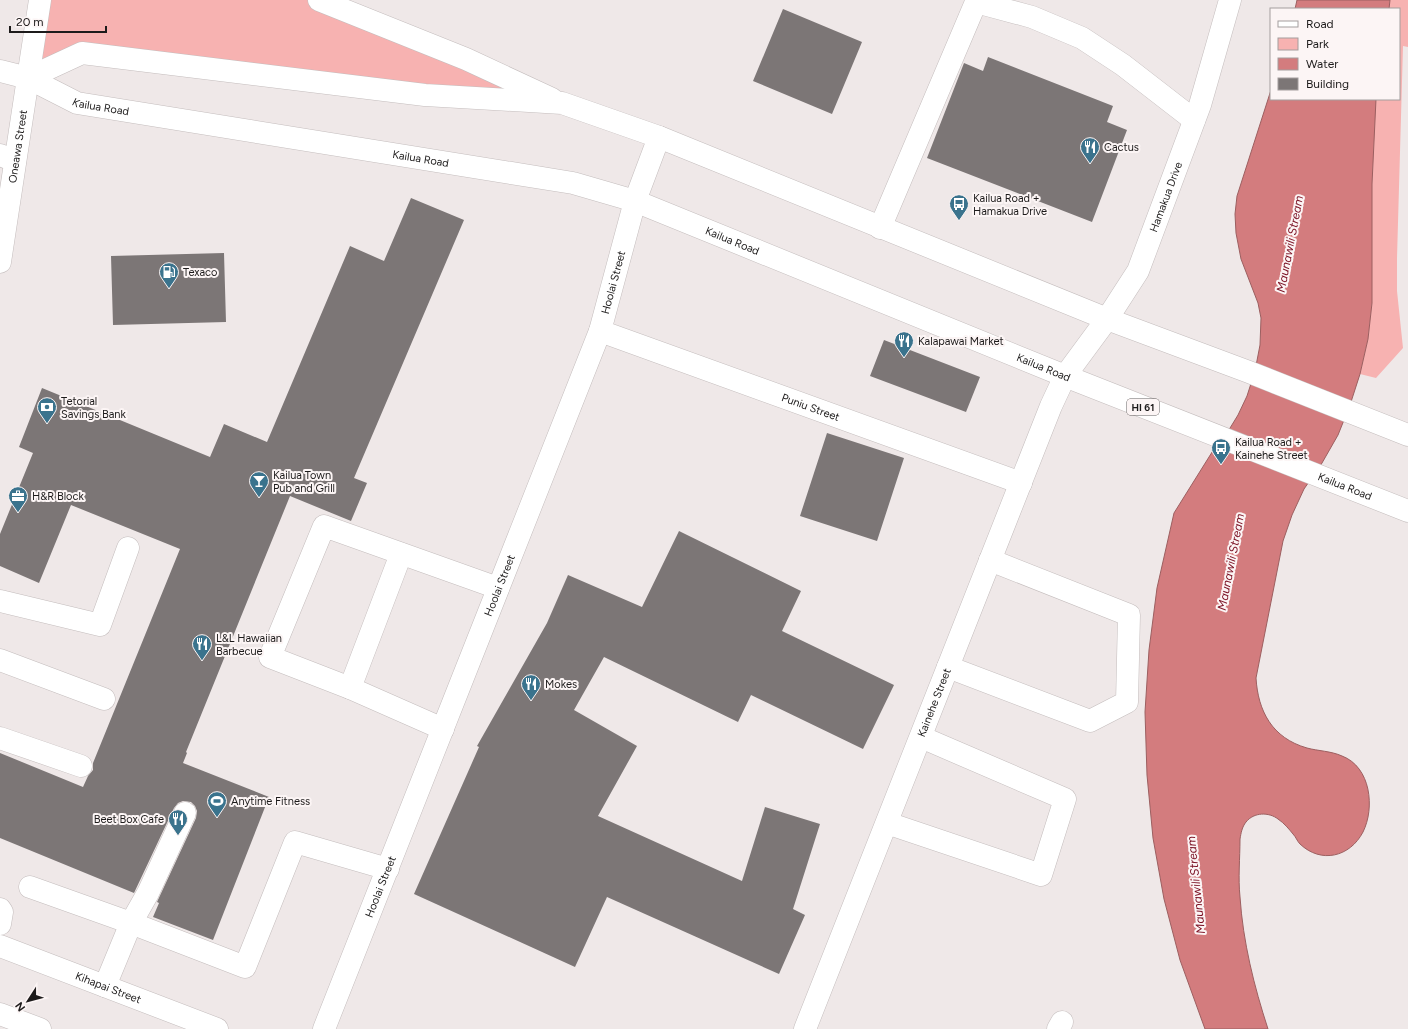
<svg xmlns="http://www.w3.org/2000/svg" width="1408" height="1029" font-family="Figtree,sans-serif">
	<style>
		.green { fill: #f7b2b1 }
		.water { fill: #d37c7e; stroke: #9c5f60 }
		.building { fill: #7c7676 }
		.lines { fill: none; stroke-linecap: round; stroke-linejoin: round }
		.minor-casing { stroke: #c4bdbd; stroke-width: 23 }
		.major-casing { stroke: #c4bdbd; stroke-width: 23 }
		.minor { stroke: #fff; stroke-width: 22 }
		.major { stroke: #fff; stroke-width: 22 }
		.labels { text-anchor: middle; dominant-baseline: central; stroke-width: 4; stroke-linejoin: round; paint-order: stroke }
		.shield { fill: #fcf5f5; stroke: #605c5c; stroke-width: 1 }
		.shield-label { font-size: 10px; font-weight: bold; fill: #1d1b1b }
		.street-label { font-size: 11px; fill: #1d1b1b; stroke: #fcf5f5 }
		.poi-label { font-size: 11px; fill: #1d1b1b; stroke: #fcf5f5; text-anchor: start }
		.water-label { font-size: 12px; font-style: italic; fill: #7a0f22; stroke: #fcf5f5 }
	</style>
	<rect width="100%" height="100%" fill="#efe8e8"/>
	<!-- green -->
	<path class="green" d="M38,0H319L562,103L88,53L28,78Z
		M1390,0H1408V47L1403,46L1397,258V291L1403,348L1376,378L1360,374L1368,339L1372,303V184L1375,102L1376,99H1399V9H1389Z"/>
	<!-- water -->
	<path class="water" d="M1297,0H1390L1389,9H1295Z
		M1271,90V99H1376L1372,184V303L1368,339L1360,374L1350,405L1338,435L1322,463L1304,489L1292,515L1283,541L1256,678C1258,711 1272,738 1307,748C1318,751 1331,751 1342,756C1371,767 1375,808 1363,832C1350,857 1321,864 1300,844C1297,841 1296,837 1293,834C1289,829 1284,823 1278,819C1269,812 1254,812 1246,822C1242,827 1241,833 1240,839C1240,858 1238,878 1240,897C1243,942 1254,986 1268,1029H1205L1180,960L1164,899L1153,838L1147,775L1145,712L1149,650L1157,588L1174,513L1214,449L1227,433L1238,415L1247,396L1255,371L1260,345L1261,318L1258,303L1241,259L1236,233L1235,214L1237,196Z"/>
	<!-- building -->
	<path class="building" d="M783,9L862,42L832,114L753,81Z
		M988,57L1113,106L1107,122L1127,130L1092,222L927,158L964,63L983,71Z
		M411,198L464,220L354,478L367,483L351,521L290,496L186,752L187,753L183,763L269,797L213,940L153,917L159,903L157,902L196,818L197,811L195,806L191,802L183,801L178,803L174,808L134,893L0,838V753L83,787L88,776L93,770V763L180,549L71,505L39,583L0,566V534L33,453L19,447L42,388L210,457L224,424L267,442L350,246L384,261Z
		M224,253L226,322L113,325L111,256Z
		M884,340L980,377L966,412L870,376Z
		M827,433L904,458L877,541L800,516Z
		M679,531L801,591L782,631L894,685L863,749L751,695L738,722L604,657L574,710L637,746L598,816L742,881L765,807L820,824L793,909L805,915L779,974L607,897L575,967L414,894L479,747L477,746L547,623L568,575L642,607Z"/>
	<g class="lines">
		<!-- minor casing -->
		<g class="minor-casing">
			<g id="minor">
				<path d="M28,78L40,0"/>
				<path d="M0,155L15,161"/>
				<path d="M880,228L976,2L1032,17L1082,38L1123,65L1194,120"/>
				<path id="s1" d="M600,331L1021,483"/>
				<path d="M0,601L100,625L128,548"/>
				<path d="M0,660L104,699"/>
				<path d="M948,667L1090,721L1127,702L1129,615L990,560"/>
				<path d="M350,688L401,554"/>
				<path d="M443,729L350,688L270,657L324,526L498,588"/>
				<path d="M0,738L81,766"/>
				<path d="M887,823L1041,875L1065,799L921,737"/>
				<path d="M30,887L131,923L245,967L295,842L388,869"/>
				<path d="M0,909L2,912L0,924"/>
				<path id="s2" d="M0,946L217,1029"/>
				<path d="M105,986L131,923L148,893L185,813"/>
				<path d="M0,1014L40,1029"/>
				<path id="s3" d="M324,1029L600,331L635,201L659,137"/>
				<path id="s4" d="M805,1029L1051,406L1065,376"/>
				<path d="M1058,1029L1062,1022"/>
			</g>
		</g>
		<!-- major casing -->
		<g class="major-casing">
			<g id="major">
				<path d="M319,0L466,59L552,99"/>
				<path id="s5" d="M0,71L28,78L77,103L573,183L635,201L1065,376L1408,511"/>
				<path d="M28,78L82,53L425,95L562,103L659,137L1107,319L1249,372L1408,435"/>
				<path id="s6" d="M0,262L28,78"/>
				<path id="s7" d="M1065,376L1107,319L1138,271L1200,105L1230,0"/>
			</g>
		</g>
		<!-- minor -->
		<use href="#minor" class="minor"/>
		<!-- major -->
		<use href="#major" class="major"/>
	</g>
	<!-- icons -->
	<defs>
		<g id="restaurant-pin" transform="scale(1)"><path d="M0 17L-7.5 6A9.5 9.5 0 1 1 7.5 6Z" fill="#3a738d" stroke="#fcf5f5"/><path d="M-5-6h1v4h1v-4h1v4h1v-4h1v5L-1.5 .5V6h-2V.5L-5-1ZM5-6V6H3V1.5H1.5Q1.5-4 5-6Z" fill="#fff"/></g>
		<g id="bus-pin" transform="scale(1)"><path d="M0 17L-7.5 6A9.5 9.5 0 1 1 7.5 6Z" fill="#3a738d" stroke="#fcf5f5"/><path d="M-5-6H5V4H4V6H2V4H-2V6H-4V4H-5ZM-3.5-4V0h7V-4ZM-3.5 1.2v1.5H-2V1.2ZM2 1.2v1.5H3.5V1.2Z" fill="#fff"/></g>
		<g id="fuel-pin" transform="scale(1)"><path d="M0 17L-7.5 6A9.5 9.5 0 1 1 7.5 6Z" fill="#3a738d" stroke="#fcf5f5"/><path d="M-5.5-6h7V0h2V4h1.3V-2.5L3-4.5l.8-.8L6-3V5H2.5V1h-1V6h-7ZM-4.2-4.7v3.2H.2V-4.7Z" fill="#fff"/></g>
		<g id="bank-pin" transform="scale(1)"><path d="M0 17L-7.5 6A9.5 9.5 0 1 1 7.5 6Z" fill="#3a738d" stroke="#fcf5f5"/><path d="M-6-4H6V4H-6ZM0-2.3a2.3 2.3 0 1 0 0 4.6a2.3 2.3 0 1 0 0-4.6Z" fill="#fff"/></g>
		<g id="bar-pin" transform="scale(1)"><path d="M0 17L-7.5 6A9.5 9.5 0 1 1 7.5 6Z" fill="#3a738d" stroke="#fcf5f5"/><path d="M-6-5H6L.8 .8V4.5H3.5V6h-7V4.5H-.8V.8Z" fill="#fff"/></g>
		<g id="office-pin" transform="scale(1)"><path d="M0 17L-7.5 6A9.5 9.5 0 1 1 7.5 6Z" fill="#3a738d" stroke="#fcf5f5"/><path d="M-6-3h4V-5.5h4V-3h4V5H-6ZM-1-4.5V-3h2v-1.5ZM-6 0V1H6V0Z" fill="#fff"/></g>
		<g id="stadium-pin" transform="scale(1)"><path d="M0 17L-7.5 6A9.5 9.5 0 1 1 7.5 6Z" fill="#3a738d" stroke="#fcf5f5"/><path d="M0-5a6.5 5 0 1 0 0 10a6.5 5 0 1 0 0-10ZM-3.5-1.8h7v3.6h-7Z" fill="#fff"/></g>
	</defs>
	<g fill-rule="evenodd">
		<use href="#restaurant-pin" x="1090" y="147"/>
		<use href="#bus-pin" x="959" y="204"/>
		<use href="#fuel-pin" x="169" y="272"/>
		<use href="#restaurant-pin" x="904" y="341"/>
		<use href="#bank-pin" x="47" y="407"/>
		<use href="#bus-pin" x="1221" y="448"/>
		<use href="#bar-pin" x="259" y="481"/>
		<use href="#office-pin" x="18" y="496"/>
		<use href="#restaurant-pin" x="202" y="644"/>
		<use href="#restaurant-pin" x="531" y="684"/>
		<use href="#stadium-pin" x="217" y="801"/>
		<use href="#restaurant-pin" x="178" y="819"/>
	</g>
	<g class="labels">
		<!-- shield labels -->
		<rect class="shield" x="1127" y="399" width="32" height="16" rx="3"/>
		<g class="shield-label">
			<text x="1143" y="407">HI 61</text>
		</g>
		<!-- street labels -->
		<g class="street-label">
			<text stroke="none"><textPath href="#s5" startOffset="108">Kailua Road</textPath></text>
			<text stroke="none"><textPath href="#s6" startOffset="117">Oneawa Street</textPath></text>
			<text stroke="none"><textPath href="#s5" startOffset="432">Kailua Road</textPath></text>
			<text stroke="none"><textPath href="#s7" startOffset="207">Hamakua Drive</textPath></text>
			<text stroke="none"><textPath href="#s5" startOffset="756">Kailua Road</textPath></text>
			<text stroke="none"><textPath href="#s3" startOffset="801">Hoolai Street</textPath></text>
			<text stroke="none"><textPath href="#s5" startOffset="1092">Kailua Road</textPath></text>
			<text stroke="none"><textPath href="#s1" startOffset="224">Puniu Street</textPath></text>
			<text stroke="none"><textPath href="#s5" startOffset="1416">Kailua Road</textPath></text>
			<text stroke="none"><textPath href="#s3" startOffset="477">Hoolai Street</textPath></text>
			<text stroke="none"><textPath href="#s4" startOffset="351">Kainehe Street</textPath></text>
			<text stroke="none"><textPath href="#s3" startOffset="153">Hoolai Street</textPath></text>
			<text stroke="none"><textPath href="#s2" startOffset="116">Kihapai Street</textPath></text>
		</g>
		<!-- poi labels -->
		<g class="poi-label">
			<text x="1104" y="147">Cactus</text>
			<text x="973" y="198">Kailua Road +<tspan x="973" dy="13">Hamakua Drive</tspan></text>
			<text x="183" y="272">Texaco</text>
			<text x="918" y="341">Kalapawai Market</text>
			<text x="61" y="401">Tetorial<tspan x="61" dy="13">Savings Bank</tspan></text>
			<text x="1235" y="442">Kailua Road +<tspan x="1235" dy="13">Kainehe Street</tspan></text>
			<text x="273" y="475">Kailua Town<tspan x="273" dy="13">Pub and Grill</tspan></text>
			<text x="32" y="496">H&amp;R Block</text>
			<text x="216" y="638">L&amp;L Hawaiian<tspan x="216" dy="13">Barbecue</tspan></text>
			<text x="545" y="684">Mokes</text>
			<text x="231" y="801">Anytime Fitness</text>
			<text x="164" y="819" text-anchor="end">Beet Box Cafe</text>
		</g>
		<!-- water labels -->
		<g class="water-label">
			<text transform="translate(1290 244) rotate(-79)">Maunawili Stream</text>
			<text transform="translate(1231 562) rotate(-79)">Maunawili Stream</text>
			<text transform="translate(1196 885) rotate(-96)">Maunawili Stream</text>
		</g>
	</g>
	<!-- legend -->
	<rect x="1270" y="8" width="130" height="92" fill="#fcf5f5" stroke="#a39e9e"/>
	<rect x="1278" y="21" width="20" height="6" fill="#ffffff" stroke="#a39e9e"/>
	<text x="1306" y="28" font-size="12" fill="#1d1b1b">Road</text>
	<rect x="1278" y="38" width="20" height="12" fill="#f7b2b1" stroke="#a39e9e"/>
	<text x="1306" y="48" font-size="12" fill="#1d1b1b">Park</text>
	<rect x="1278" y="58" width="20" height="12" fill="#d37c7e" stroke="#a39e9e"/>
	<text x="1306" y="68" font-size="12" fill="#1d1b1b">Water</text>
	<rect x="1278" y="78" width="20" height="12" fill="#7c7676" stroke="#a39e9e"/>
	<text x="1306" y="88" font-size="12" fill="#1d1b1b">Building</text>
	<!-- north arrow -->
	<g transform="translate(28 1001) rotate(234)" stroke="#fcf5f5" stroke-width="3" paint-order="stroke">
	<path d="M0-3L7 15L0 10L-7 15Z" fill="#1d1b1b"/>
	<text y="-6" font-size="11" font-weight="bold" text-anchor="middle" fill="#1d1b1b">N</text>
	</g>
	<!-- scale -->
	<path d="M10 26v6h96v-6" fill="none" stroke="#1d1b1b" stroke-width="2"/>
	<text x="16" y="26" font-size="12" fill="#1d1b1b" stroke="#fcf5f5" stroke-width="3" paint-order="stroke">20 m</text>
</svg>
